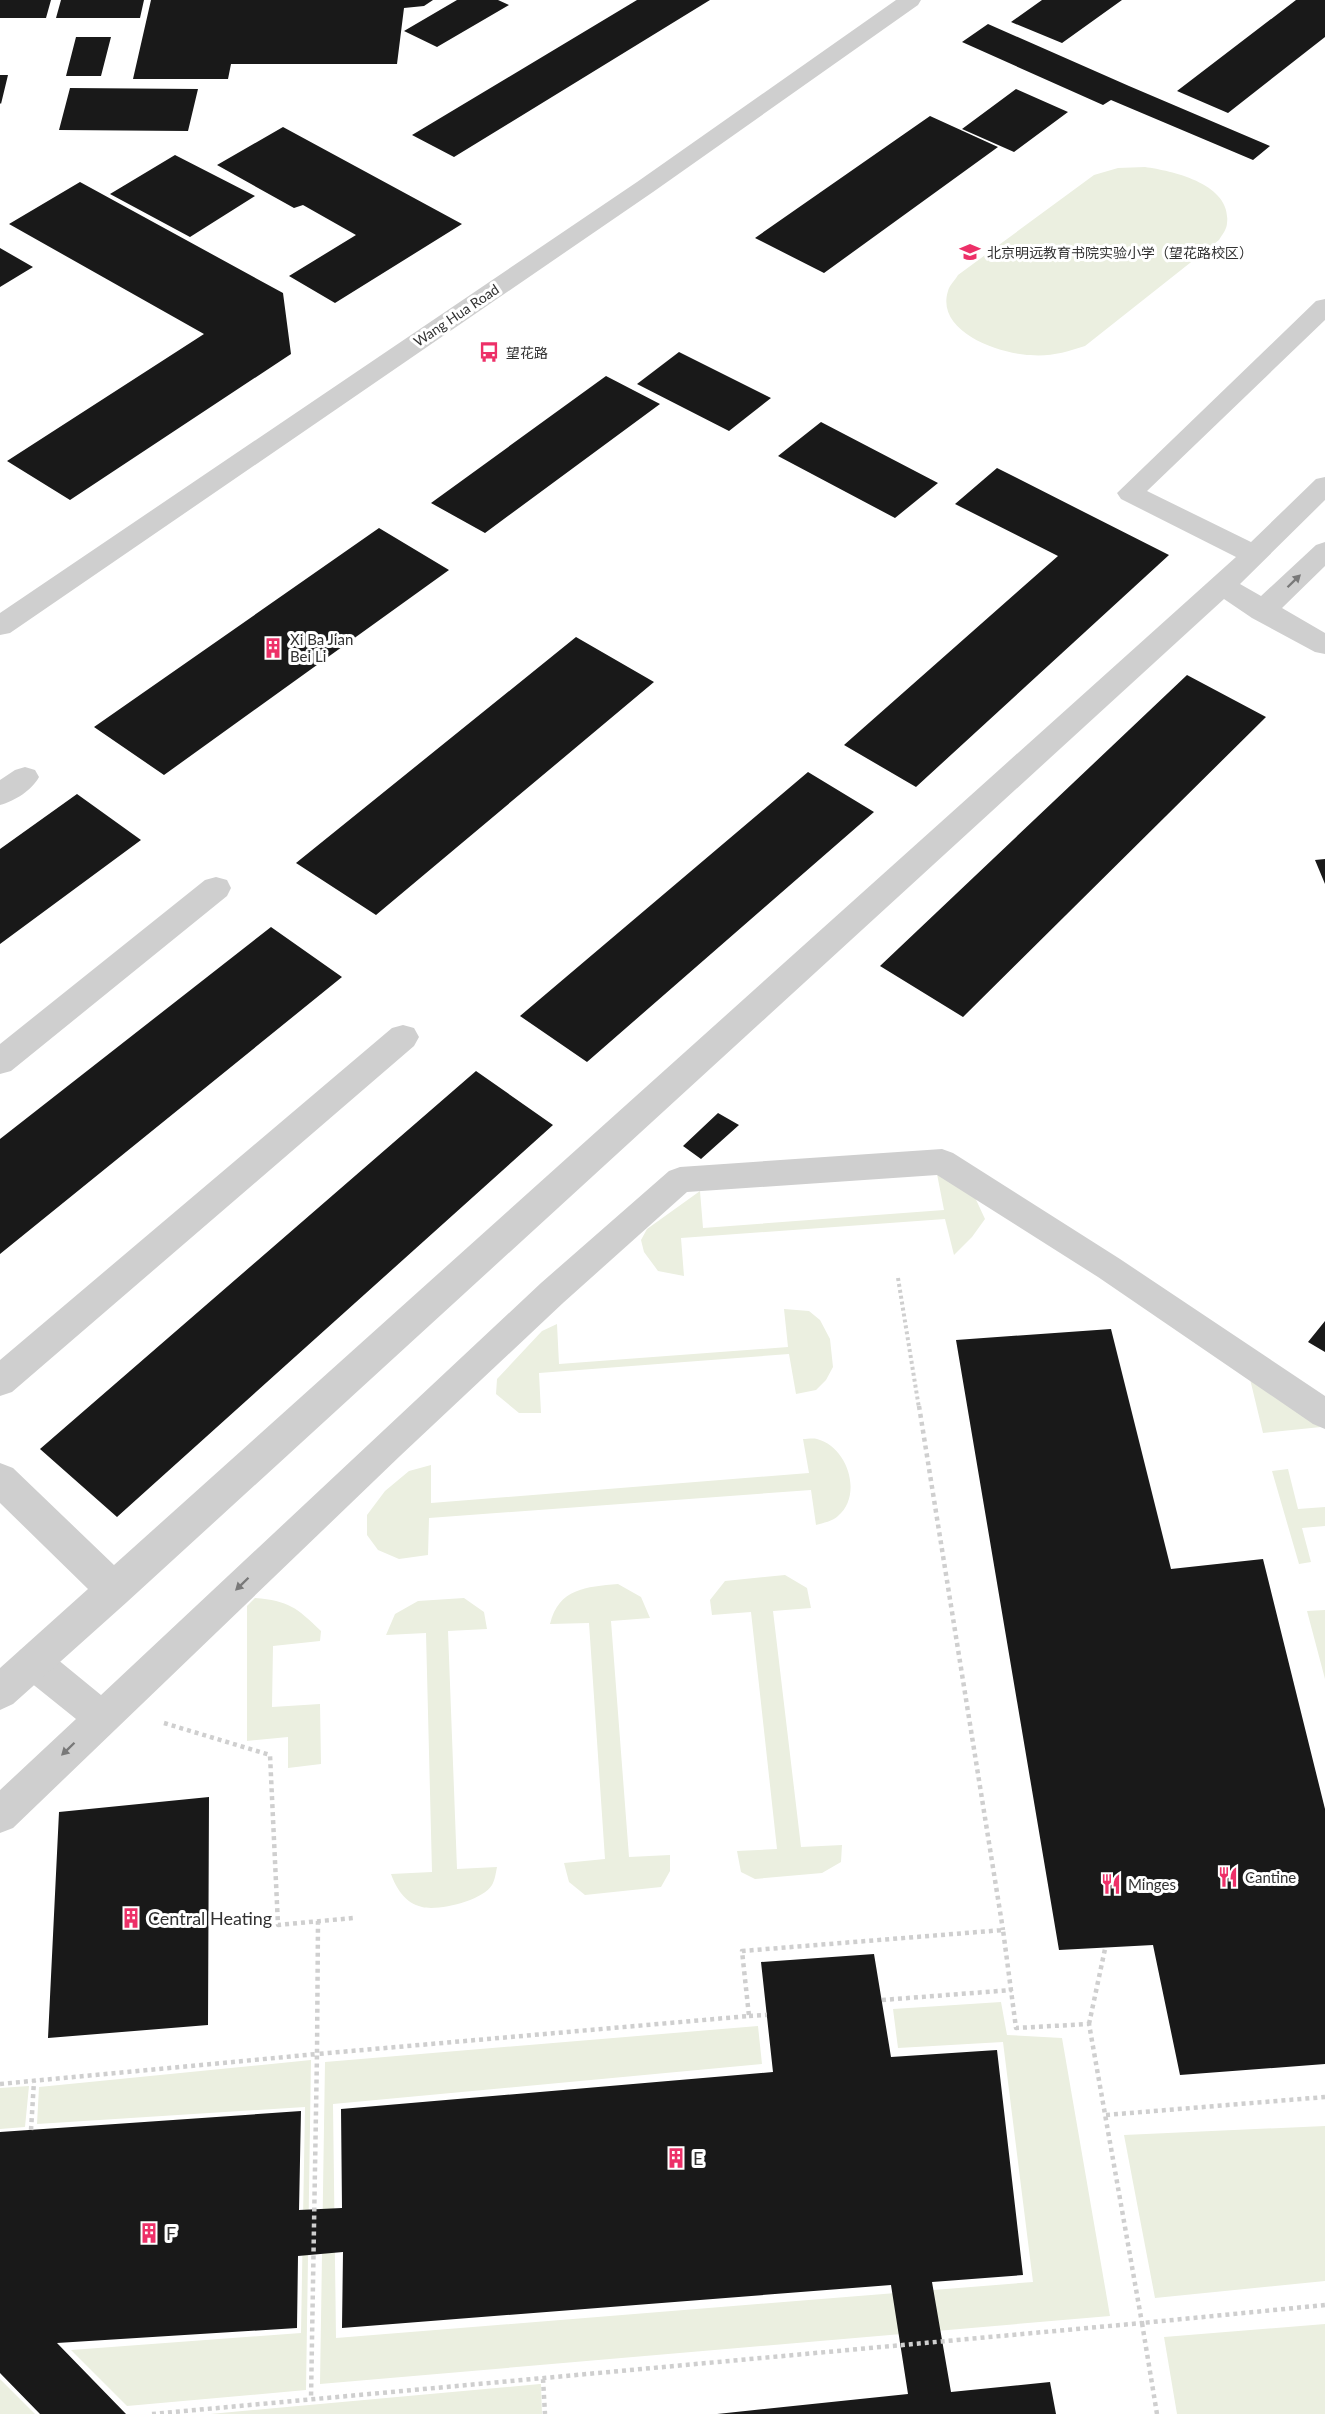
<svg xmlns="http://www.w3.org/2000/svg" width="1325" height="2414" font-family="Lato,'Noto Sans SC',sans-serif">
	<style>
		.green { fill: #ebefe0 }
		.building { fill: #191919 }
		.lines { fill: none; stroke-linecap: round; stroke-linejoin: round }
		.path-far1 { stroke: #cfcfcf; stroke-width: 4; stroke-dasharray: 3 3; stroke-linecap: butt }
		.path { stroke: #cfcfcf; stroke-width: 4.5; stroke-dasharray: 4 4; stroke-linecap: butt }
		.service { fill: #cfcfcf; fill-rule: evenodd }
		.minor { fill: #cfcfcf; fill-rule: evenodd }
		.tertiary { fill: #cfcfcf; fill-rule: evenodd }
		.oneway { fill: #797979 }
		.labels { text-anchor: middle; dominant-baseline: central; stroke-width: 6; stroke-linejoin: round; paint-order: stroke }
		.far-poi-label { font-size: 14px; fill: #323232; stroke: #fff; text-anchor: start }
		.far-street-label { font-size: 14px; fill: #323232; stroke: #fff }
		.poi-label { font-size: 15px; fill: #323232; stroke: #fff; text-anchor: start }
		.near-poi-label { font-size: 18px; fill: #323232; stroke: #fff; text-anchor: start }
	</style>
	<rect width="100%" height="100%" fill="#fff"/>
	<!-- green -->
	<path class="green" d="M1145,167C1173,171 1232,184 1227,223C1227,229 1222,235 1219,240L1085,346C1067,352 1049,357 1030,355C1000,354 935,332 948,291C949,286 955,280 958,275L1094,175L1118,168Z
		M937,1174L972,1191L985,1219L972,1237L954,1255L945,1219L681,1238L684,1276L658,1271L644,1252L641,1240L647,1229L700,1191L703,1228L944,1210Z
		M784,1309L809,1311L820,1320L830,1339L833,1367L826,1380L816,1390L796,1394L789,1354L539,1373L541,1413H519L496,1394L497,1379L542,1331L557,1324L559,1364L788,1347Z
		M1250,1379L1321,1427L1263,1433Z
		M803,1439C807,1439 813,1438 817,1439C848,1447 863,1495 838,1516C833,1521 823,1523 816,1525L811,1490L429,1518L428,1555L399,1559L378,1550L367,1535V1515L385,1491L409,1471L431,1465V1503L809,1473Z
		M1288,1469L1298,1509L1325,1507V1526L1302,1528L1311,1562L1299,1564L1272,1471Z
		M785,1575L807,1588L811,1608L773,1611L801,1847L842,1845L841,1862L822,1873L755,1879L741,1872L737,1851L777,1849L751,1612L712,1615L710,1600L725,1581Z
		M618,1584L641,1597L650,1618L611,1621L629,1857L670,1855V1871L661,1887L585,1895L569,1882L564,1863L605,1859L589,1623L550,1624C559,1588 586,1587 618,1584Z
		M255,1598C289,1601 296,1607 321,1631L320,1641L273,1646L272,1707L320,1704L321,1764L288,1768V1737L247,1741V1606Z
		M464,1598L484,1612L487,1629L448,1631L457,1869L497,1867C496,1872 495,1880 492,1885C482,1901 439,1911 422,1907C405,1903 396,1888 391,1874L432,1872L426,1633L386,1635L395,1614L418,1601Z
		M1325,1610V1679L1307,1611Z
		M1001,2002L1007,2035L1062,2038L1110,2316L320,2384L325,2062L758,2026L762,2064L333,2104L336,2338L1033,2282L1003,2042L898,2048L893,2009Z
		M311,2060L306,2390L127,2406L71,2350L301,2333L305,2107L37,2124L39,2087Z
		M29,2086L25,2127L0,2129V2088Z
		M1325,2126V2281L1155,2298L1124,2135Z
		M1325,2324V2414H1177L1164,2337Z
		M0,2379L35,2414H0Z
		M541,2384L542,2414H210L540,2384Z"/>
	<!-- building -->
	<path class="building" d="M0,0H51L46,18H0Z
		M61,0H144L140,18H56Z
		M151,0H433L424,6L404,8L397,64H231L228,79H133Z
		M457,0H498L509,5L437,47L404,31Z
		M637,0H710L454,157L412,135Z
		M1042,0H1122L1062,43L1011,22Z
		M1296,0H1325V37L1228,113L1177,91Z
		M988,24L1129,86L1270,146L1253,160L1111,100L1103,105L962,42Z
		M76,37H111L101,76H66Z
		M0,75H8L1,104L0,103Z
		M70,88L198,89L188,131L59,130Z
		M1016,89L1068,112L1014,152L962,129Z
		M930,116L998,147L824,273L755,238Z
		M283,127L462,224L335,303L289,276L356,235L303,205L294,208L217,165Z
		M175,155L255,196L190,237L110,194Z
		M80,182L283,293L291,354L70,500L7,461L204,334L9,224Z
		M0,248L33,267L0,287Z
		M679,352L771,398L729,431L637,384Z
		M606,376L660,404L485,533L431,503Z
		M821,422L938,483L895,518L778,456Z
		M997,468L1169,555L916,787L844,745L1058,556L955,504Z
		M379,528L449,570L164,775L94,727Z
		M576,637L654,682L376,915L296,863Z
		M1187,675L1266,717L963,1017L880,966Z
		M808,772L874,812L587,1062L520,1016Z
		M77,794L141,840L0,944V849Z
		M1325,859V884L1315,860Z
		M271,927L342,977L0,1254V1139Z
		M476,1071L553,1125L117,1517L40,1449Z
		M718,1113L739,1125L701,1159L683,1146Z
		M1325,1321V1352L1308,1342Z
		M1111,1329L1171,1569L1263,1559L1325,1809V2064L1180,2075L1153,1945L1059,1950L956,1340Z
		M209,1797L208,2025L48,2038L59,1812Z
		M874,1954L891,2057L997,2050L1023,2275L932,2282L951,2392L1050,2382L1056,2414H717L908,2394L891,2285L342,2328L343,2252L298,2256L297,2328L57,2343L126,2414H40L0,2373V2132L301,2111L299,2210L342,2208L341,2109L773,2072L761,1962Z"/>
	<g class="lines">
		<!-- path-far1 -->
		<path class="path-far1" d="M898,1278L919,1408"/>
		<!-- path -->
		<path class="path" d="M919,1406L1003,1930
			M164,1723L270,1755L278,1925L353,1918
			M882,2000L1012,1990
			M749,2016L767,2015
			M1089,2024L1105,1949
			M0,2084L317,2054L311,2398
			M1106,2115L1325,2097
			M31,2130L34,2081
			M543,2379L545,2414
			M152,2414L1142,2323L1089,2024L1016,2028L1003,1930L742,1951L749,2016L317,2054L318,1921
			M1157,2414L1142,2323L1325,2305"/>
		<!-- service -->
		<path class="service" d="M942,1149L953,1153L1120,1259L1325,1396V1429L1313,1424L1098,1277L937,1175L687,1192L563,1303L400,1456L13,1828L0,1833V1790L76,1719L20,1674L15,1662L20,1650L33,1645L46,1650L101,1695L541,1283L669,1171L680,1167Z"/>
		<!-- minor -->
		<path class="minor" d="M1325,299V320L1147,491L1251,542L1316,479L1325,477V500L1240,584L1261,596L1316,545L1325,542V566L1282,608L1325,633V654L1315,652L1252,618L1224,599L127,1602L13,1704L0,1710V1668L88,1589L0,1503V1463L13,1468L114,1565L1236,557L1121,499L1117,493L1316,301Z
			M25,767L35,770L39,777C32,790 15,801 0,805V780L15,770Z
			M216,877L227,880L231,888L227,896L11,1071L0,1074V1044L205,880Z
			M403,1025L414,1028L419,1037L414,1046L12,1392L0,1396V1360L392,1028Z"/>
		<!-- tertiary -->
		<path class="tertiary" d="M896,0H921L918,5L653,192L10,633L0,635V613L637,182Z"/>
	</g>
	<!-- one-way arrows -->
	<defs><path id="oneway-solid" d="M-6-.8H1V-3.2L6.5 0L1 3.2V.8H-6Z" transform="scale(1.5)"/></defs>
	<g class="oneway">
		<use href="#oneway-solid" transform="translate(1294 581) rotate(-44)"/>
		<use href="#oneway-solid" transform="translate(242 1584) rotate(136)"/>
		<use href="#oneway-solid" transform="translate(68 1749) rotate(136)"/>
	</g>
	<!-- icons -->
	<defs>
		<g id="school-bare" transform="scale(1.62)"><path d="M0-5L7-2L0 1L-7-2ZM-4 1L0 2.5L4 1V4Q0 6-4 4Z" fill="#ed3068" stroke="#fff" stroke-width="2.5" paint-order="stroke"/></g>
		<g id="bus-bare" transform="scale(1.62)"><path d="M-5-6H5V4H4V6H2V4H-2V6H-4V4H-5ZM-3.5-4V0h7V-4ZM-3.5 1.2v1.5H-2V1.2ZM2 1.2v1.5H3.5V1.2Z" fill="#ed3068" stroke="#fff" stroke-width="2.5" paint-order="stroke"/></g>
		<g id="building-bare" transform="scale(1.62)"><path d="M-4-6H4V6H1V3H-1V6H-4ZM-2.5-4.3h1.7v1.8h-1.7ZM.8-4.3h1.7v1.8H.8ZM-2.5-1h1.7V.8h-1.7ZM.8-1h1.7V.8H.8Z" fill="#ed3068" stroke="#fff" stroke-width="2.5" paint-order="stroke"/></g>
		<g id="restaurant-bare" transform="scale(1.62)"><path d="M-5-6h1v4h1v-4h1v4h1v-4h1v5L-1.5 .5V6h-2V.5L-5-1ZM5-6V6H3V1.5H1.5Q1.5-4 5-6Z" fill="#ed3068" stroke="#fff" stroke-width="2.5" paint-order="stroke"/></g>
	</defs>
	<g fill-rule="evenodd">
		<use href="#school-bare" x="970" y="252"/>
		<use href="#bus-bare" x="489" y="352"/>
		<use href="#building-bare" x="273" y="648"/>
		<use href="#restaurant-bare" x="1228" y="1877"/>
		<use href="#restaurant-bare" x="1111" y="1884"/>
		<use href="#building-bare" x="131" y="1918"/>
		<use href="#building-bare" x="676" y="2158"/>
		<use href="#building-bare" x="149" y="2233"/>
	</g>
	<g class="labels">
		<!-- far-poi labels -->
		<g class="far-poi-label">
			<text x="987" y="252">北京明远教育书院实验小学（望花路校区）</text>
			<text x="506" y="352">望花路</text>
		</g>
		<!-- far-street labels -->
		<g class="far-street-label">
			<text transform="translate(456 315) rotate(-34)">Wang Hua Road</text>
		</g>
		<!-- poi labels -->
		<g class="poi-label">
			<text x="290" y="639">Xi Ba Jian<tspan x="290" dy="17">Bei Li</tspan></text>
			<text x="1245" y="1877">Cantine</text>
			<text x="1128" y="1884">Minges</text>
		</g>
		<!-- near-poi labels -->
		<g class="near-poi-label">
			<text x="148" y="1918">Central Heating</text>
			<text x="693" y="2158">E</text>
			<text x="166" y="2233">F</text>
		</g>
	</g>
</svg>
